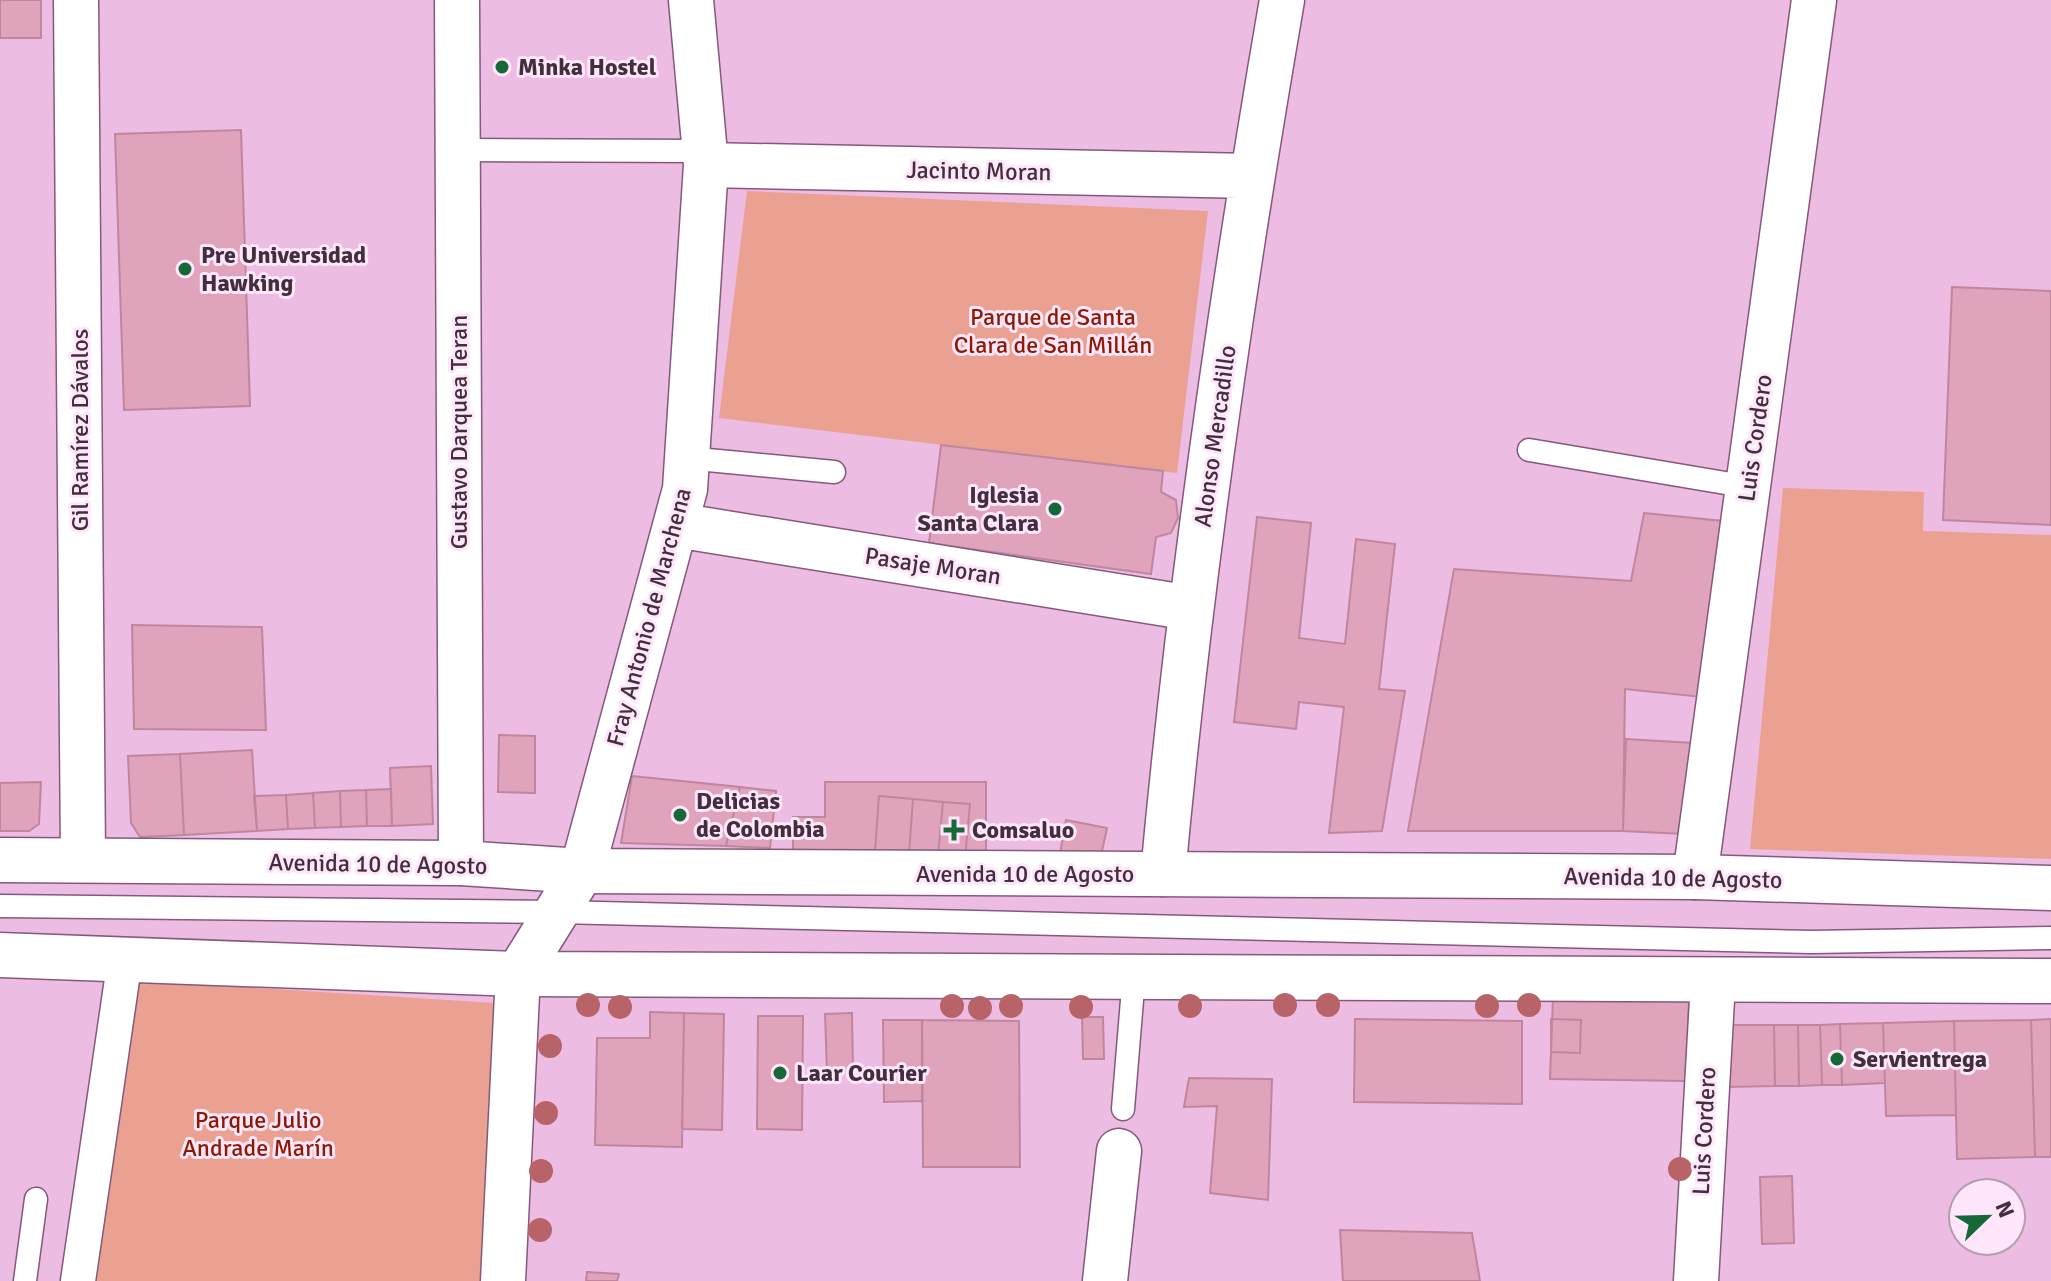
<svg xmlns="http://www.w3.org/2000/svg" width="2051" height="1281" font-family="Signika,sans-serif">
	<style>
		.green { fill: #eaa191 }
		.building { fill: #dfa4bc; stroke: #bf869d; stroke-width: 2 }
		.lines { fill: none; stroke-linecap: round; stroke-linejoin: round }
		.service-casing { stroke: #84597d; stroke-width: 25 }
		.pedestrian-casing { stroke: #84597d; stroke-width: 37 }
		.minor-casing { stroke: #84597d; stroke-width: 47 }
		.primary-casing { stroke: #84597d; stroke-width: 47 }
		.service { stroke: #fff; stroke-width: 22 }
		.pedestrian { stroke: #fff; stroke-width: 34 }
		.minor { stroke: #fff; stroke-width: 44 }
		.primary { stroke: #fff; stroke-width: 44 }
		.tree { fill: #b86367 }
		.poi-dot { fill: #166839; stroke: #ffe6fa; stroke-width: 3 }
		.labels { text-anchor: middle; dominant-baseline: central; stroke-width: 6; stroke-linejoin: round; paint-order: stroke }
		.poi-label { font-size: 24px; font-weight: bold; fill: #422f3e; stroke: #ffe6fa; text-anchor: start }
		.street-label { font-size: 24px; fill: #422f3e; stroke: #ffe6fa }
		.park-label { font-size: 24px; fill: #8c1a01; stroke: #ffe6fa }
	</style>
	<rect width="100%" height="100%" fill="#edbce3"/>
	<!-- green -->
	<path class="green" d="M747,191L1208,211L1177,473L719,418Z
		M1783,488L1924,492L1923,531L2051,535V859L1750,849Z
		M134,980L495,1003L480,1281H79Z"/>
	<!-- building -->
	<path class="building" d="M0,0H41V38H0Z
		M241,130L250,406L124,410L115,134Z
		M1952,287L2051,291V525L1943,520Z
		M941,445L1163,471L1161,492L1176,500L1178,518L1171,533L1156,537L1151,574L929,543Z
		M1644,513L1723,521L1702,697L1625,689L1623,831H1408L1454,569L1631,581Z
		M1257,517L1311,523L1299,638L1345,644L1356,539L1395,544L1379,689L1405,691L1382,831L1329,833L1344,707L1299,702L1296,729L1234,722Z
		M132,625L262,627L266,730L134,729Z
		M499,735L535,736V793L498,792Z
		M1626,739L1693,743L1684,834L1623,831Z
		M252,750L257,831L184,835L180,754Z
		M180,754L184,835L140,837L131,823L128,756Z
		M431,766L433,824L392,826L390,768Z
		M632,776L740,787L726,846L621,843Z
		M41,782L39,824L29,831H0V783Z
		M825,782H986V859H793V817H825Z
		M740,787L776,791L770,848L726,846Z
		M391,789L392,826H367L366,790Z
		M366,790L367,826L341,827L340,791Z
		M340,791L341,827L315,828L313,793Z
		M313,793L315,828L288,829L286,795Z
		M286,795L288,829L257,831L254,796Z
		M879,796L913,799L909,854L875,851Z
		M913,799L943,802L938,856L909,854Z
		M943,802L970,804L965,858L938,856Z
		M1066,820L1107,828L1102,851L1093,859L1060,853Z
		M1553,998L1689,1000L1686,1081L1550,1079Z
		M650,1012L684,1013L682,1147L595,1145L597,1038H650Z
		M684,1013L724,1014L722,1130L682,1129Z
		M852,1013L853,1070L827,1072L825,1014Z
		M758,1016H803L802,1130L757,1129Z
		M1082,1017H1103L1104,1059H1083Z
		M1355,1019L1522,1021V1104L1354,1102Z
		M1551,1019L1581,1020L1580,1053L1551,1052Z
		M2051,1019V1157H2035L2031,1020Z
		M883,1020H922V1101L884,1102Z
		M922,1020L1019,1021L1020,1167H923Z
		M2031,1020L2035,1157L1957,1159L1954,1021Z
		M1954,1021L1956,1115L1886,1116L1883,1023Z
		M1883,1023L1885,1083L1842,1085L1840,1024Z
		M1840,1024L1842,1085H1822L1820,1025Z
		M1726,1025H1774L1775,1086L1727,1087Z
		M1774,1025H1798L1799,1086H1775Z
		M1798,1025H1820L1822,1085L1799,1086Z
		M1189,1078L1272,1079L1268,1200L1210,1193L1217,1106L1184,1107Z
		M1792,1176L1794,1243L1762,1244L1760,1177Z
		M1340,1230L1472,1233L1480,1281H1343Z
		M587,1272L619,1274L617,1281H586Z"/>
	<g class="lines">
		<!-- service casing -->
		<g class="service-casing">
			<path id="service" d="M457,150L705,151
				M1529,450L1749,487
				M687,458L834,472
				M0,906L558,912L1811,942L2051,938
				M1123,1109L1134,976
				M25,1281L36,1199"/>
		</g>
		<!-- pedestrian casing -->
		<g class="pedestrian-casing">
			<path id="pedestrian" d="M78,1281L125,959"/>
		</g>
		<!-- minor casing -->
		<g class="minor-casing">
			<path id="minor" d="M76,0L83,860
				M457,0L461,863
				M706,165L1252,176
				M676,525L1191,608
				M1163,874C1190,581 1232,290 1282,0
				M1695,877L1814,0
				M503,1281L518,974L582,871L685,489L706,165L691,0
				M1105,1281L1119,1151
				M1696,1281L1713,982"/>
		</g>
		<!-- primary casing -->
		<g class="primary-casing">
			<path id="primary" d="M0,860L461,863L581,871L1695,877L2051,888
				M0,955L518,974L2051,981"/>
		</g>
		<!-- service -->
		<use href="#service" class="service"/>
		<!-- pedestrian -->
		<use href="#pedestrian" class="pedestrian"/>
		<!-- minor -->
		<use href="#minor" class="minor"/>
		<!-- primary -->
		<use href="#primary" class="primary"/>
	</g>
	<!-- trees -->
	<g class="tree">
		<circle cx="588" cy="1005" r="12"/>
		<circle cx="1285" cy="1005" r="12"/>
		<circle cx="1328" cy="1005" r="12"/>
		<circle cx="1529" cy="1005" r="12"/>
		<circle cx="952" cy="1006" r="12"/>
		<circle cx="1011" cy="1006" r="12"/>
		<circle cx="1190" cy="1006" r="12"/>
		<circle cx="1487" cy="1006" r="12"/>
		<circle cx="620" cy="1007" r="12"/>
		<circle cx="1081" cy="1007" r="12"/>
		<circle cx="980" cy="1008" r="12"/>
		<circle cx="550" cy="1046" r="12"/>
		<circle cx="546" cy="1113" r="12"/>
		<circle cx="1680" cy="1169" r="12"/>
		<circle cx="541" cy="1171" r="12"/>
		<circle cx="540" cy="1230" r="12"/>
	</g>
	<!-- markers -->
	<g class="poi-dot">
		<circle cx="502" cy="67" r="8"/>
		<circle cx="185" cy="269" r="8"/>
		<circle cx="1055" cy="509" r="8"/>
		<circle cx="680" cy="815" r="8"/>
		<path d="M950 818h8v8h8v8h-8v8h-8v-8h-8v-8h8z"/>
		<circle cx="1837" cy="1059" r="8"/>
		<circle cx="780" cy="1073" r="8"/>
	</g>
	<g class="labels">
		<!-- poi labels -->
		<g class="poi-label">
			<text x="518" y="67">Minka Hostel</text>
			<text x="201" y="255">Pre Universidad<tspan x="201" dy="28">Hawking</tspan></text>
			<text x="1039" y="495" text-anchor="end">Iglesia<tspan x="1039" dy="28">Santa Clara</tspan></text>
			<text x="696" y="801">Delicias<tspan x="696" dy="28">de Colombia</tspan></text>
			<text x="972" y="830">Comsaluo</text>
			<text x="1853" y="1059">Servientrega</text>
			<text x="796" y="1073">Laar Courier</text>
		</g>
		<!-- street labels -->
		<g class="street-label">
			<text transform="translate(979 171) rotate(1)">Jacinto Moran</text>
			<text transform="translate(80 430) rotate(-90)">Gil Ramírez Dávalos</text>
			<text transform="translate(459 432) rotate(-90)">Gustavo Darquea Teran</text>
			<text transform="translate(1215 436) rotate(-82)">Alonso Mercadillo</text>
			<text transform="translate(1755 438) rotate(-82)">Luis Cordero</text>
			<text transform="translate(933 566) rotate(9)">Pasaje Moran</text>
			<text transform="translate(649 617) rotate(-75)">Fray Antonio de Marchena</text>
			<text transform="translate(378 864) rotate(1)">Avenida 10 de Agosto</text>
			<text x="1025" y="874">Avenida 10 de Agosto</text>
			<text transform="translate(1673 878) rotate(1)">Avenida 10 de Agosto</text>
			<text transform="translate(1704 1131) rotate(-87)">Luis Cordero</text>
		</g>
		<!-- park labels -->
		<g class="park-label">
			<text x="1053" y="317">Parque de Santa<tspan x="1053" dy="28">Clara de San Millán</tspan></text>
			<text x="258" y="1120">Parque Julio<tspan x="258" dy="28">Andrade Marín</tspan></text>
		</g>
	</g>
	<!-- north arrow -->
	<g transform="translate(1987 1217) rotate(67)"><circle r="38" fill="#ffe6fa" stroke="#b39daf" stroke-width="2"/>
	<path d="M0-6L14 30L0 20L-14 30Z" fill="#166839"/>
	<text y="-12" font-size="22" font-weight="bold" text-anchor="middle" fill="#422f3e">N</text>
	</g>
</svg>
